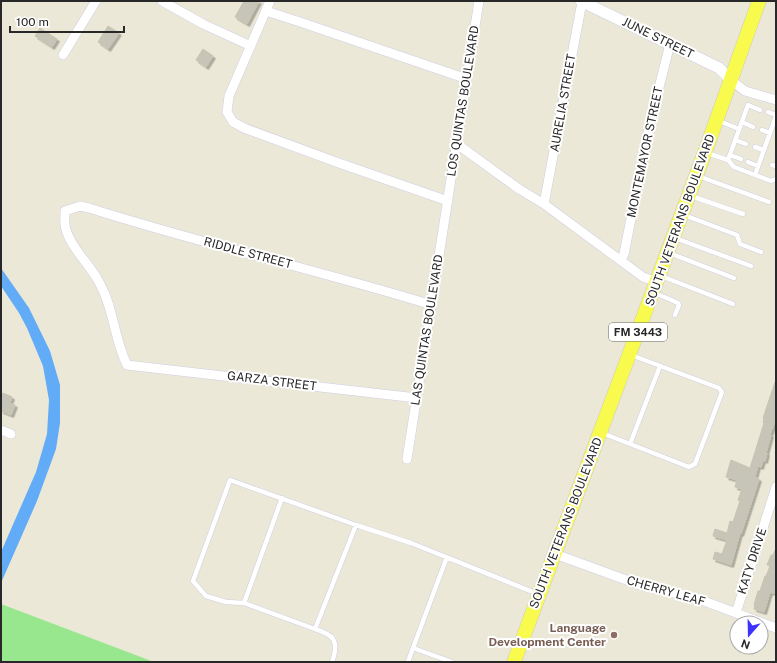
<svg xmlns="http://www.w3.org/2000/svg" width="777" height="663" font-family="'Public Sans',sans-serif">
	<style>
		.green { fill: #98e78f }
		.water { fill: #62abf7 }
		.building { fill: #c7c4b8; stroke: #c7c4b2; filter: url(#shadow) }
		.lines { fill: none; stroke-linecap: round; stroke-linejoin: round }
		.service-casing { stroke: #cecde2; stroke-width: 5.5 }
		.minor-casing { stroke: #cecde2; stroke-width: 10 }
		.tertiary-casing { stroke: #cecde2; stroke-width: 12 }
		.primary-casing { stroke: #cbcbcb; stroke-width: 15 }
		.service { stroke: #fff; stroke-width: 4.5 }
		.minor { stroke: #fff; stroke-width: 9 }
		.tertiary { stroke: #fff; stroke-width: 11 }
		.primary { stroke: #f8fa4e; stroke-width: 14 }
		.education-dot { fill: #8d6e63; stroke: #fff; stroke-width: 1.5 }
		.labels { text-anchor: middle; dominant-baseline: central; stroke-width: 4; stroke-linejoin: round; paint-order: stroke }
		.shield { fill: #fff; stroke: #686868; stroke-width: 1 }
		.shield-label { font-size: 11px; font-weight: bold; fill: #282828 }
		.street-label { font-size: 12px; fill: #282828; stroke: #fff }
		.education-label { font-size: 12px; font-weight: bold; fill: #785e54; stroke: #fff; text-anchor: end }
	</style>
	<defs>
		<filter id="shadow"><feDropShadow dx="2.5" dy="2.5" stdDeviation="0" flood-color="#0004"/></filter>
	</defs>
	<rect width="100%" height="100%" fill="#ece8d8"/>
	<!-- green -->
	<path class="green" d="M1,604L133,654L154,662H1Z"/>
	<!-- water -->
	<path class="water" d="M1,268L29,308L50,351L60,385V423L56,449L37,501L1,583V552L36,472L47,434L49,400L43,366L27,328L19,313L1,286Z"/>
	<!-- building -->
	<path class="building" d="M244,1H259L247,24L235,17Z
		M108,26L119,33L108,49L98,42Z
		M40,28L57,39L52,47L35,36Z
		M203,49L213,56L206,67L196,60Z
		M775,382H776V419L770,434L771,435L766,453H767L765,461L763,460L761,467L758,466L755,477L759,479L741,534L740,533L731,565L713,559L715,552L722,554L727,540L713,536L715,529L727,533L730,521L733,522L740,501L738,500L742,489L735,487L737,480L726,477L731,460L750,468L764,423L763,422L764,419L763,418Z
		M3,393L12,397L10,403L15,405L11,415L1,411V399Z
		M775,550H776V594L770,592L764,612L754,609L755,605H754L758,591H760L765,576H766L770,566L767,565L771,555H773Z"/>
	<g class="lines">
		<!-- service casing -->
		<g class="service-casing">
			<path id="service" d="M768,112L776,115
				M719,121L739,129
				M742,122L753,127
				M762,130L770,133
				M735,140L746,144
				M755,147L764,150
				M707,153L728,160L734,167L771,181L776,179
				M730,155L741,159
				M728,160L748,105L760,110
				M748,162L758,166
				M772,165L776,166
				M755,175L776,116
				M698,176L769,202
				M691,196L743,214
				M684,215L737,235L740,244L761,252
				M675,238L751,266
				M669,253L734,278
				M661,276L733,304
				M655,293L678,303L679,305L675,315
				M602,433L689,467L695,464L722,392L719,388L631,355
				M630,444L660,366
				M356,525L315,629L244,603L226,602L206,596L193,581L230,480L356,525L411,543L538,594
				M244,603L282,498
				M315,629C335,635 339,642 332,662
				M413,648L447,557
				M408,662L413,648L452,662"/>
		</g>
		<!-- minor casing -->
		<g class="minor-casing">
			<path id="minor" d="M162,1L203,24L251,46
				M270,1L229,96L227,112L233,122L244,128L336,162L448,201
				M266,11L300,22L467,79
				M63,55L96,1
				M731,80L745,91L776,100
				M457,144L519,189L544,204L643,277L657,282
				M544,204L582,2
				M621,260L624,254L650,123L670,44
				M417,398L127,365C114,339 114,309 100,284C91,265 72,250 66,230C64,224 65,217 65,211L80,206L89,208C202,244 318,270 432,305
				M1,430L11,434
				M407,459L479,1
				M555,554L640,585L696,598L776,628
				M736,613L776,487"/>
		</g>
		<!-- tertiary casing -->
		<g class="tertiary-casing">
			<path id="tertiary" d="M581,1L719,68L731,80"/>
		</g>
		<!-- primary casing -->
		<g class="primary-casing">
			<path id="primary" d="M514,662L705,152L759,1"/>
		</g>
		<!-- service -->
		<use href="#service" class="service"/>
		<!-- minor -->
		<use href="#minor" class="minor"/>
		<!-- tertiary -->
		<use href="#tertiary" class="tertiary"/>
		<!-- primary -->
		<use href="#primary" class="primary"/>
	</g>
	<!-- markers -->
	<circle class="education-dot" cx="614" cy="635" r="4"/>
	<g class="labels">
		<!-- shield labels -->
		<rect class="shield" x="609" y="323" width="58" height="18" rx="3"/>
		<g class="shield-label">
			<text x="638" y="332">FM 3443</text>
		</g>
		<!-- street labels -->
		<g class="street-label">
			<text transform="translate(658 38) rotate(26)">JUNE STREET</text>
			<text transform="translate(463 101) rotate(-81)">LOS QUINTAS BOULEVARD</text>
			<text transform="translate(563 103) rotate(-80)">AURELIA STREET</text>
			<text transform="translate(645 152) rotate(-78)">MONTEMAYOR STREET</text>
			<text transform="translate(680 220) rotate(-70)">SOUTH VETERANS BOULEVARD</text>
			<text transform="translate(248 253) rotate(15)">RIDDLE STREET</text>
			<text transform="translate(427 330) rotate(-81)">LAS QUINTAS BOULEVARD</text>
			<text transform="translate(272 381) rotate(7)">GARZA STREET</text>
			<text transform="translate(566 523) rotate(-69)">SOUTH VETERANS BOULEVARD</text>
			<text transform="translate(752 561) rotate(-72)">KATY DRIVE</text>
			<text transform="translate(666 591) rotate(16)">CHERRY LEAF</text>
		</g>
		<!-- education labels -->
		<g class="education-label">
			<text x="606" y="628">Language<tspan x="606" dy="14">Development Center</tspan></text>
		</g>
	</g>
	<!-- border -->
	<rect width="777" height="663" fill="none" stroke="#282828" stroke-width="4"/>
	<!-- north arrow -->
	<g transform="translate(749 635) rotate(200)"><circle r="19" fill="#ffffff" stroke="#a9a9a9"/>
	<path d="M0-3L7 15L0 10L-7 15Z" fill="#3d31ff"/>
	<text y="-6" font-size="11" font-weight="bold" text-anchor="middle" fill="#282828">N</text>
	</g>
	<!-- scale -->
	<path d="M10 26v6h114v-6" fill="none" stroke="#282828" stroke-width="2"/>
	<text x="16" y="26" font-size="12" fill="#282828" stroke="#ffffff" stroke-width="3" paint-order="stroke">100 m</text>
</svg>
